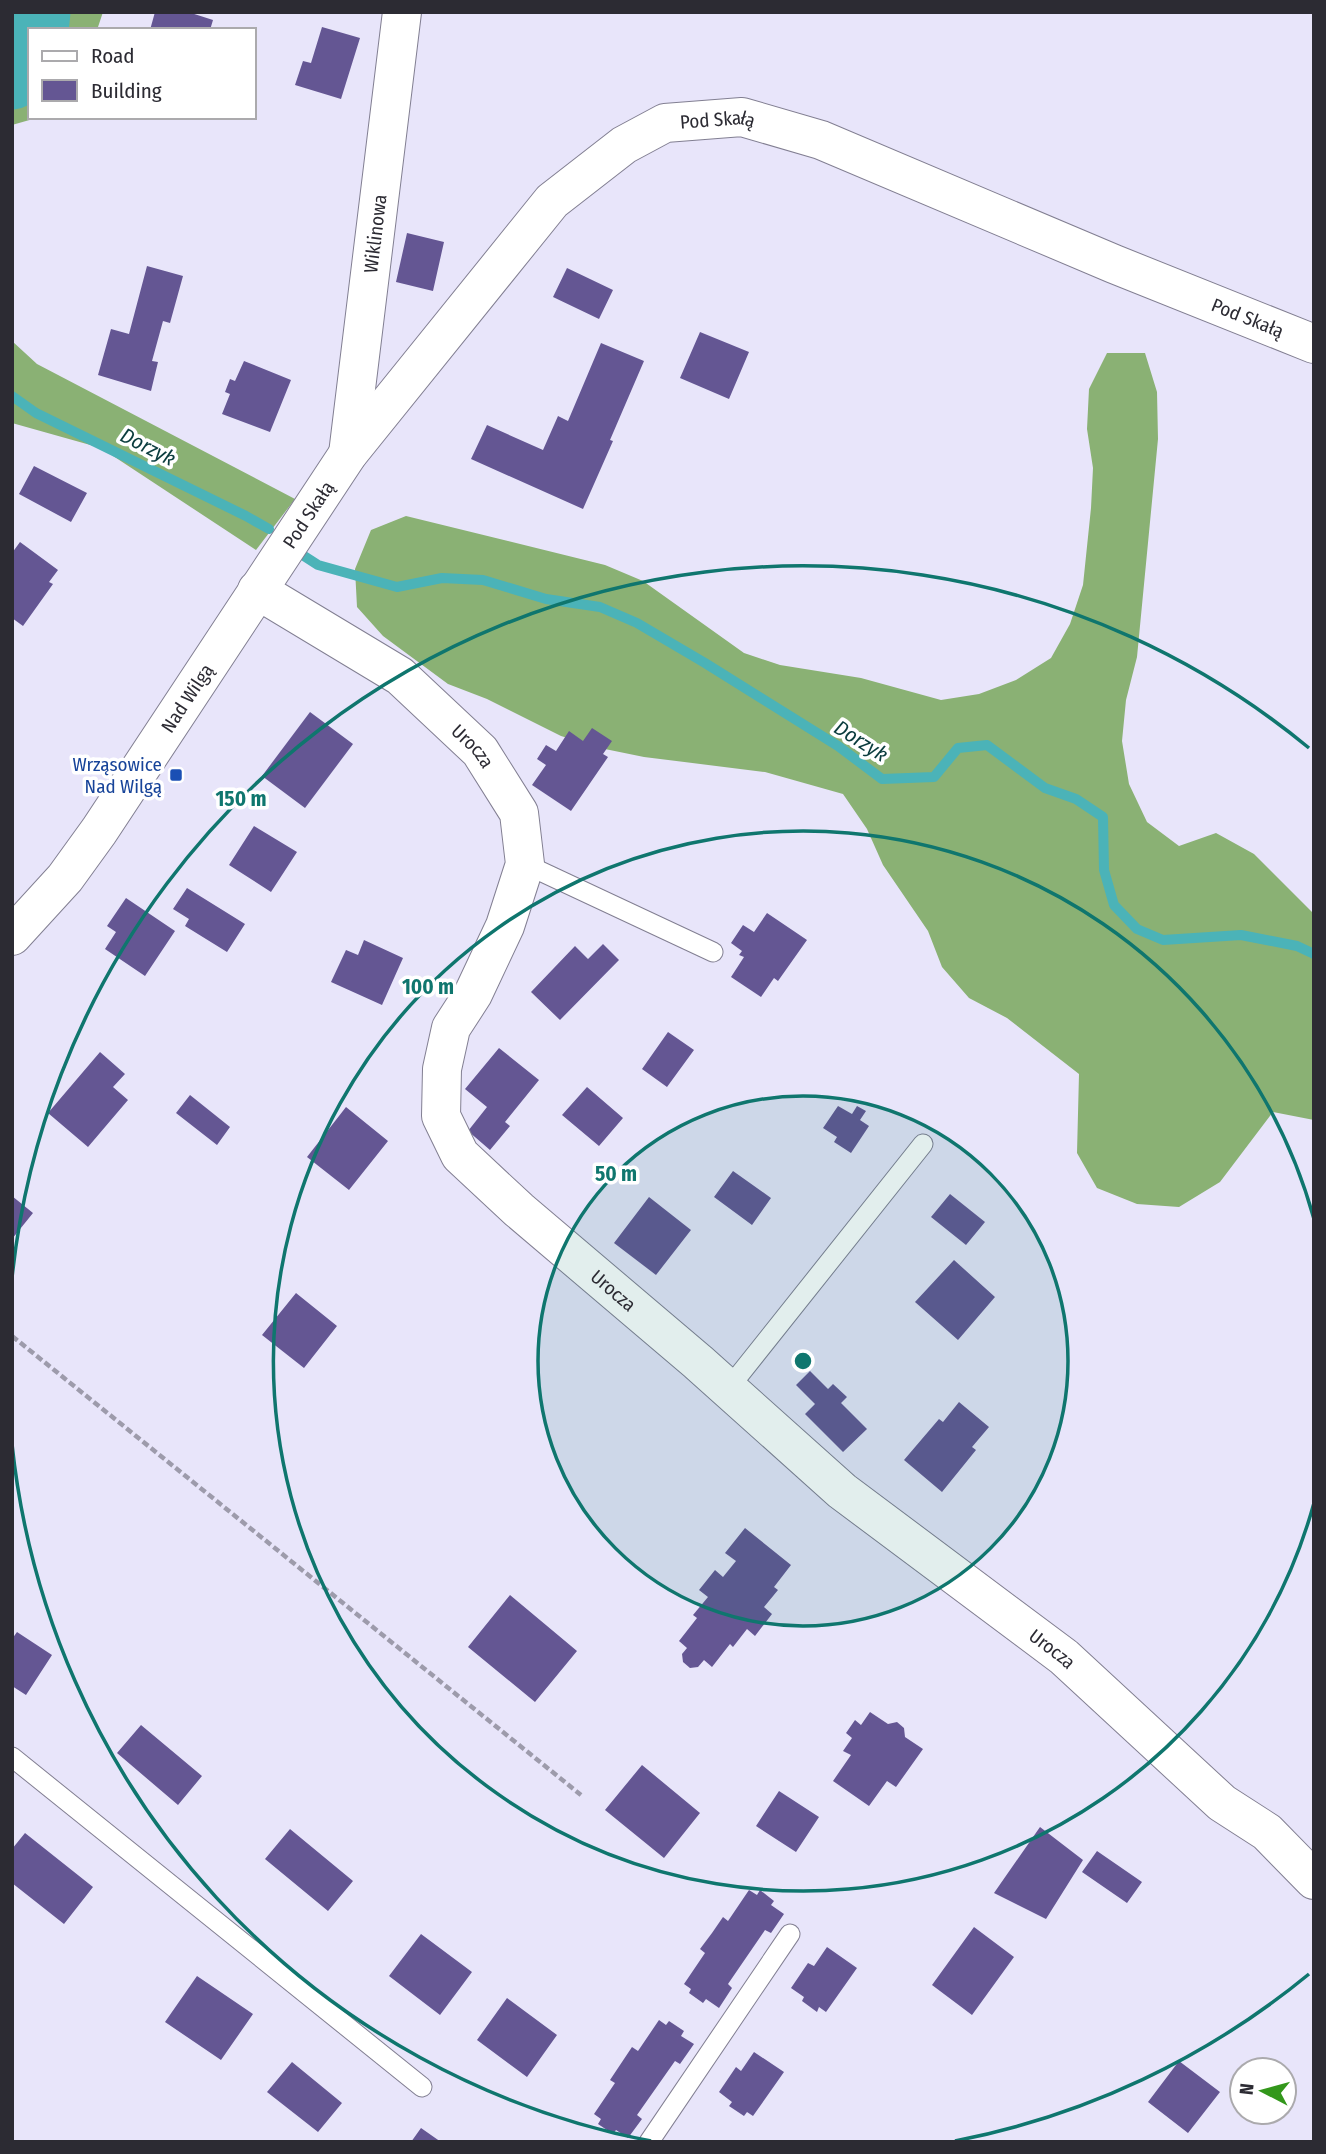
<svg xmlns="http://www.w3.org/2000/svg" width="1326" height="2154" font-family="'Fira Sans Condensed',sans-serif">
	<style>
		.forest { fill: #8ab174 }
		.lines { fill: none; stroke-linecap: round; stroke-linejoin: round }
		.stream { stroke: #4bb3b8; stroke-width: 10 }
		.river { stroke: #4bb3b8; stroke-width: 63 }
		.building { fill: #645693 }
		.lane-casing { stroke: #827f92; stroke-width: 21 }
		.street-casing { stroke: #827f92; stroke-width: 40 }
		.path { stroke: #9d9bab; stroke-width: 4.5; stroke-dasharray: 7 3.5; stroke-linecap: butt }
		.lane { stroke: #fff; stroke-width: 19 }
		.street { stroke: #fff; stroke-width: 38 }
		.ring { fill: none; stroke: #0f766e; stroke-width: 3.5 }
		.transit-dot { fill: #1a4fb4; stroke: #fff; stroke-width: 2.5 }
		.labels { text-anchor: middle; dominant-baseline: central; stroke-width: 7; stroke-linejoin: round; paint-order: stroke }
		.street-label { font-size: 19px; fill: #2c2b33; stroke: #fff }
		.transit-label { font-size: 19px; fill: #164399; stroke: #fff; text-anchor: end }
		.water-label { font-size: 21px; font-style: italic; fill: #0a3c3e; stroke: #fff }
		.centre { fill: #0f766e; stroke: #fff; stroke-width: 3.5 }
		.ring-label { font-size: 21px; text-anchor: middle; font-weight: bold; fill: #0f766e; stroke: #fff; stroke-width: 7; stroke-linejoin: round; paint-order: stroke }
	</style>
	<rect width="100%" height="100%" fill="#e8e5fa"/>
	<!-- forest -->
	<path class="forest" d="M12,12H103L97,30H30V117H40L12,125Z
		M12,341L37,364L295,499L256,550L101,448L12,423Z
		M1107,353H1145L1157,392L1158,439L1137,657L1126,700L1122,741L1129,784L1147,822L1179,846L1216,833L1254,854L1314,914V1120L1273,1112L1220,1182L1179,1207L1137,1204L1097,1188L1077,1153L1079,1074L1007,1018L969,998L942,967L928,931L883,865L867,829L843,794L765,772L644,757L600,748L561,736L487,699L448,684L383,636L357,607L355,569L371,530L406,516L605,565L643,581L744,653L780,665L861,678L941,700L979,694L1016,680L1051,658L1070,624L1083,585L1091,508L1093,468L1087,429L1089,389Z"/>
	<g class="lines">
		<!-- stream -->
		<path class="stream" d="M12,396L36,413L246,516L269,529
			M304,556L318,565L397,587L442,578L483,580L546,599L600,607L637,623L705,663L838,746L882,779L934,777L958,748L987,745L1045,788L1076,799L1103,817L1104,870L1114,905L1137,929L1163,940L1241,935L1297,946L1314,954"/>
		<!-- river -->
		<path class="river" d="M37,30L39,12
			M12,78L30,68"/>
	</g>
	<!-- building -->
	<path class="building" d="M155,12H188L213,20L210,30H150Z
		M322,27L360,38L341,99L295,85L303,61L311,63Z
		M407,233L444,242L433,291L396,282Z
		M147,266L183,276L170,323L163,321L152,361L158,362L151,391L98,375L111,329L129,334Z
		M567,268L613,290L599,319L553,297Z
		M700,332L749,352L729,399L680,378Z
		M601,343L644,361L610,440L613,441L583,509L471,459L487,425L543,450L558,416L568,421Z
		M244,361L291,380L270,432L222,414L230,394L225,392L230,379L235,381Z
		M34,466L87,493L71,522L19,494Z
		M20,542L58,570L49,582L53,584L23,626L12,618V553Z
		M310,712L353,744L305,808L262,776Z
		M592,728L612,741L603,754L608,757L571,811L532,785L546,765L537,759L546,745L556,751L569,731L583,741Z
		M254,826L297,852L271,892L229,865Z
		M187,888L245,924L227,952L185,926L189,919L173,909Z
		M126,898L175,931L145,976L105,949L116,932L107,926Z
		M767,913L807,940L778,981L774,978L761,997L731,977L744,957L739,955L742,951L731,943L743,925L754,932Z
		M364,940L403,958L382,1005L331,982L346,950L358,955Z
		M603,944L619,960L560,1020L531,992L575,946L588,959Z
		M668,1032L694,1050L667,1087L642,1069Z
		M499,1048L539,1080L505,1122L510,1126L490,1150L468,1131L487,1107L465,1089Z
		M100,1052L125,1074L113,1087L128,1100L88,1147L48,1113Z
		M587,1087L623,1118L599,1146L562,1115Z
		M190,1095L230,1127L217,1145L176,1113Z
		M838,1106L852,1114L857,1106L866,1111L860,1120L869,1126L851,1153L834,1142L837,1137L823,1128Z
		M346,1107L388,1141L349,1190L307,1157Z
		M733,1171L771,1198L752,1225L714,1197Z
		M950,1194L985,1222L966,1245L931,1217Z
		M12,1196L33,1213L12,1239Z
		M649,1197L691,1230L656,1275L614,1243Z
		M954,1260L995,1297L958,1340L915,1302Z
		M296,1293L337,1326L304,1368L262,1335Z
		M810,1371L828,1389L833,1384L847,1397L841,1403L867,1429L843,1452L805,1414L815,1404L796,1385Z
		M959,1402L989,1427L972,1447L976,1450L942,1492L904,1460L939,1419L943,1422Z
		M745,1528L791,1565L774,1587L778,1590L764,1607L772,1614L755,1636L747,1629L733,1647L730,1644L712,1667L704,1660L698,1667L690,1668L683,1662L682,1654L687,1648L679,1641L697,1618L693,1615L708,1597L699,1590L715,1570L723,1577L736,1561L725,1553Z
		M510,1595L577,1651L535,1702L468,1647Z
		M17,1632L52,1655L26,1695L12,1686V1639Z
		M870,1712L888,1724L897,1722L904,1728L905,1737L923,1749L896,1787L887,1781L869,1806L833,1781L851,1755L843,1751L852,1738L846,1733L855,1720L861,1725Z
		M141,1725L202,1776L178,1805L117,1753Z
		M642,1765L700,1813L664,1858L605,1810Z
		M779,1791L819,1817L796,1852L756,1826Z
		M1040,1827L1083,1860L1046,1919L994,1893Z
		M290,1829L353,1881L328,1911L265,1859Z
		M25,1833L93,1887L64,1924L12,1883V1849Z
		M1097,1851L1142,1882L1127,1903L1082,1872Z
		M749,1890L757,1895L760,1890L774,1901L771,1905L784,1914L771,1933L765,1930L728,1984L732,1988L719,2008L706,1999L703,2003L689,1993L691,1989L684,1984L705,1953L700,1949L712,1933L723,1917L728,1921Z
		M974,1927L1014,1957L972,2015L932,1985Z
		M421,1934L472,1972L440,2015L389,1976Z
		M827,1947L857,1968L826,2012L819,2007L817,2012L802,2001L804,1997L791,1988L808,1963L814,1966Z
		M197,1976L253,2014L221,2060L165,2022Z
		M507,1998L557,2035L527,2077L477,2040Z
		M659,2020L666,2025L669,2021L684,2031L681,2036L694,2044L680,2064L675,2061L637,2115L642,2119L628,2138L616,2130L613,2134L598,2124L601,2119L594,2114L615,2083L610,2080L632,2047L638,2051Z
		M754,2052L784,2072L753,2116L747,2112L744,2116L729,2106L732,2102L719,2092L736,2067L741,2071Z
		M1179,2061L1220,2092L1188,2133L1148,2102Z
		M292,2062L342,2103L318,2132L267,2092Z
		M421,2128L441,2142H411Z"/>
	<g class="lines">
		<!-- lane casing -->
		<g class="lane-casing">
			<path id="lane" d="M525,864L713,952
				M728,1389L923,1144
				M12,1757L422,2087
				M649,2142L790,1934"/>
		</g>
		<!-- street casing -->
		<g class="street-casing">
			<g id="street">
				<path id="s1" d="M348,454L402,12"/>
				<path id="s2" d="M257,590L400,676L480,751L519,813L525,864L505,926L473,994L451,1028L442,1069L441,1116L460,1155L519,1210L698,1362L842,1491L1064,1657L1222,1803L1267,1832L1314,1880"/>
				<path id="s3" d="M12,936L65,878L99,831L348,454L552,201L624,145L665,123L742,117L821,140L1114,264L1314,344"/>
			</g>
		</g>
		<!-- path -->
		<path class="path" d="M12,1336L581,1795"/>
		<!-- lane -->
		<use href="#lane" class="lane"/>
		<!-- street -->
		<use href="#street" class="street"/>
	</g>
	<!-- distance rings -->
	<circle cx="803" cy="1361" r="265" fill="#0f766e" fill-opacity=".12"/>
	<g class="ring">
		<circle cx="803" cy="1361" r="265"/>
		<path d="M1314 1503A530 530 0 1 1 1314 1219"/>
		<path d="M1309 1974A795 795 0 0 1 955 2141M651 2141A795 795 0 0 1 12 1444M12 1278A795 795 0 0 1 1309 748"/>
	</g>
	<!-- markers -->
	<rect class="transit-dot" x="169" y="768" width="14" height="14" rx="3.5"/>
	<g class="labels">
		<!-- street labels -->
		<g class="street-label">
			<text stroke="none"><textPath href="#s3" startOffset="1104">Pod Skałą</textPath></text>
			<text stroke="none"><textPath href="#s1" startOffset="222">Wiklinowa</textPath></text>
			<text stroke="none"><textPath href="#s3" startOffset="1673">Pod Skałą</textPath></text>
			<text stroke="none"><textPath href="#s3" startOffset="516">Pod Skałą</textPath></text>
			<text stroke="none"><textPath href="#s3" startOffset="296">Nad Wilgą</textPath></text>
			<text stroke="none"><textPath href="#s2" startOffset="268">Urocza</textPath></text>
			<text stroke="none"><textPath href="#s2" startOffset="919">Urocza</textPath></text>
			<text stroke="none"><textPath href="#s2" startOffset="1486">Urocza</textPath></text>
		</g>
		<!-- transit labels -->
		<g class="transit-label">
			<text x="162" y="764">Wrząsowice<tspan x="162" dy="22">Nad Wilgą</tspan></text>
		</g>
		<!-- water labels -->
		<g class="water-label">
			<text transform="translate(148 447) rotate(27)">Dorzyk</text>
			<text transform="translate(861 741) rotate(32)">Dorzyk</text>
		</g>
	</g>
	<circle cx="803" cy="1361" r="10" class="centre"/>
	<g class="ring-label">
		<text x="241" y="806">150 m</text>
		<text x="428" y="994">100 m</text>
		<text x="616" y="1181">50 m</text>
	</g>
	<!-- border -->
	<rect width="1326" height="2154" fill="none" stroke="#2c2b33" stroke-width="28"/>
	<!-- legend -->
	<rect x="28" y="28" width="228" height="91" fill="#ffffff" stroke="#abaaad" stroke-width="2"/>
	<rect x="42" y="51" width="35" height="10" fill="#ffffff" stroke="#abaaad" stroke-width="2"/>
	<text x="91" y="63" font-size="21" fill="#2c2b33">Road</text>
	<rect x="42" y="80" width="35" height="21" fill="#645693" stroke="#abaaad" stroke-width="2"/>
	<text x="91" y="98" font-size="21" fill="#2c2b33">Building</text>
	<!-- north arrow -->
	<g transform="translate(1263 2091) rotate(276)"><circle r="33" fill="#ffffff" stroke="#abaaad" stroke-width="2"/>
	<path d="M0-5L12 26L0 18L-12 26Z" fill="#33971b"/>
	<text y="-10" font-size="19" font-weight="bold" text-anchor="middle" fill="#2c2b33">N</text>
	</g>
</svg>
